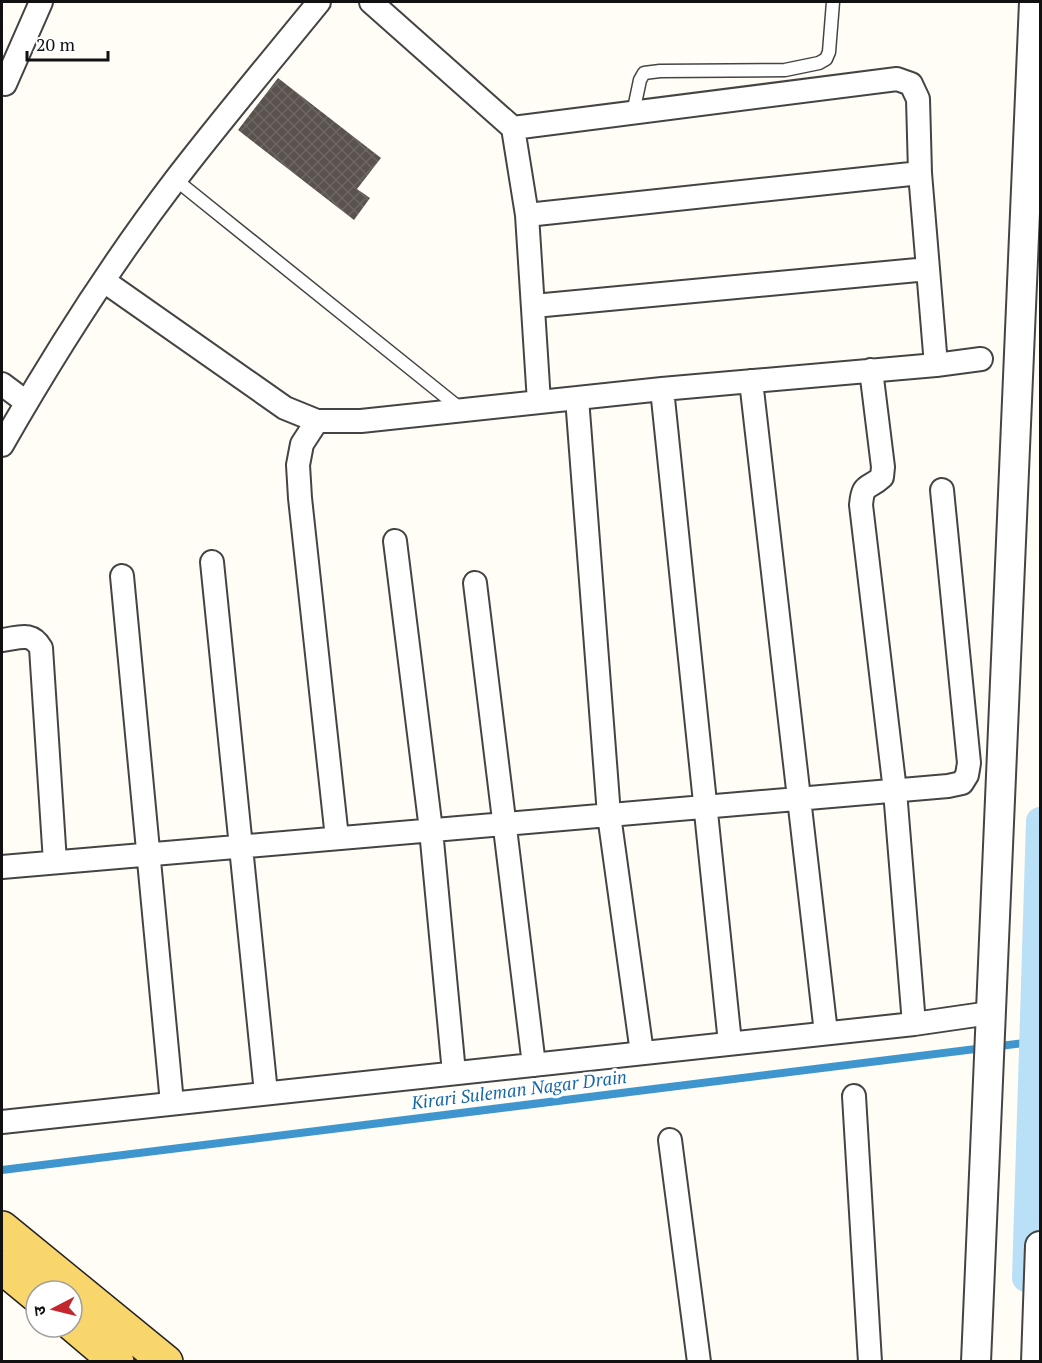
<svg xmlns="http://www.w3.org/2000/svg" width="1042" height="1363" font-family="'PT Serif','Noto Sans Devanagari',serif">
	<style>
		.lines { fill: none; stroke-linecap: round; stroke-linejoin: round }
		.stream { stroke: #3f96cf; stroke-width: 8 }
		.canal { stroke: #b9e0f7; stroke-width: 28 }
		.building { fill: url(#building-cross-hatch) }
		.service-casing { stroke: #444; stroke-width: 15 }
		.minor-casing { stroke: #444; stroke-width: 26 }
		.tertiary-casing { stroke: #444; stroke-width: 32 }
		.primary-casing { stroke: #222; stroke-width: 36 }
		.service { stroke: #fff; stroke-width: 12 }
		.minor { stroke: #fff; stroke-width: 22 }
		.tertiary { stroke: #fff; stroke-width: 28 }
		.primary { stroke: #f9d66b; stroke-width: 33 }
		.labels { text-anchor: middle; dominant-baseline: central; stroke-width: 6; stroke-linejoin: round; paint-order: stroke }
		.water-label { font-size: 18px; font-style: italic; fill: #1768a6; stroke: #fff }
	</style>
	<defs>
		<pattern id="building-cross-hatch" width="8" height="8" patternUnits="userSpaceOnUse" patternTransform="scale(1.5)"><rect width="8" height="8" fill="#5a524d"/><path d="M0 0l8 8M0 8l8-8" fill="none" stroke="#6d6662"/></pattern>
	</defs>
	<rect width="100%" height="100%" fill="#fffdf5"/>
	<g class="lines">
		<!-- stream -->
		<path class="stream" d="M2,1170L1040,1041"/>
		<!-- canal -->
		<path class="canal" d="M1026,1278L1040,821"/>
	</g>
	<!-- building -->
	<path class="building" d="M278,78L381,158L357,189L370,198L354,220L238,130Z"/>
	<g class="lines">
		<!-- service casing -->
		<g class="service-casing">
			<path id="service" d="M633,113L640,80L644,73L660,71L785,70L819,63L826,59L829,52L833,2
				M176,180L462,410"/>
		</g>
		<!-- minor casing -->
		<g class="minor-casing">
			<path id="minor" d="M371,2L513,128L897,79L911,84L918,99L920,173L936,365
				M5,84L41,2
				M513,128L527,215L539,402
				M527,215L920,173
				M104,281L285,408L317,421H361L662,389L936,365L981,359
				M534,306L928,269
				M871,370L883,467L882,477C868,490 863,482 861,505L895,791L914,1024
				M751,381L826,1033
				M2,384L26,402
				M662,389L730,1043
				M577,398L609,815L642,1053
				M317,421L302,444L298,465L300,498L337,838
				M2,445C54,354 112,263 176,179C222,119 271,61 319,2
				M395,541L431,830L454,1073
				M212,562L266,1093
				M122,576L172,1103
				M475,583L534,1065
				M2,640C19,638 31,631 41,648L55,862
				M2,867L948,786L962,783L967,775L969,763L942,490
				M854,1096L870,1362
				M2,1122L914,1024L990,1013
				M670,1140L699,1362"/>
		</g>
		<!-- tertiary casing -->
		<g class="tertiary-casing">
			<path id="tertiary" d="M976,1362L1034,2
				M1036,1362L1040,1246"/>
		</g>
		<!-- primary casing -->
		<g class="primary-casing">
			<path id="primary" d="M2,1228L166,1362
				M2,1267L36,1295
				M72,1324L117,1362"/>
		</g>
		<!-- service -->
		<use href="#service" class="service"/>
		<!-- minor -->
		<use href="#minor" class="minor"/>
		<!-- tertiary -->
		<use href="#tertiary" class="tertiary"/>
		<!-- primary -->
		<use href="#primary" class="primary"/>
	</g>
	<g class="labels">
		<!-- water labels -->
		<g class="water-label">
			<text transform="translate(519 1089) rotate(-7)">Kirari Suleman Nagar Drain</text>
		</g>
	</g>
	<!-- border -->
	<rect width="1042" height="1363" fill="none" stroke="#111111" stroke-width="6"/>
	<!-- north arrow -->
	<g transform="translate(54 1309) rotate(263)"><circle r="28" fill="#ffffff" stroke="#a0a0a0" stroke-width="1.5"/>
	<path d="M0-4.5L10 22L0 15L-10 22Z" fill="#c4262e"/>
	<text y="-9" font-size="16" font-weight="bold" text-anchor="middle" fill="#111111">उ</text>
	</g>
	<!-- scale -->
	<path d="M27 51v9h81v-9" fill="none" stroke="#111111" stroke-width="3"/>
	<text x="36" y="51" font-size="18" fill="#111111" stroke="#ffffff" stroke-width="4.5" paint-order="stroke">20 m</text>
</svg>
